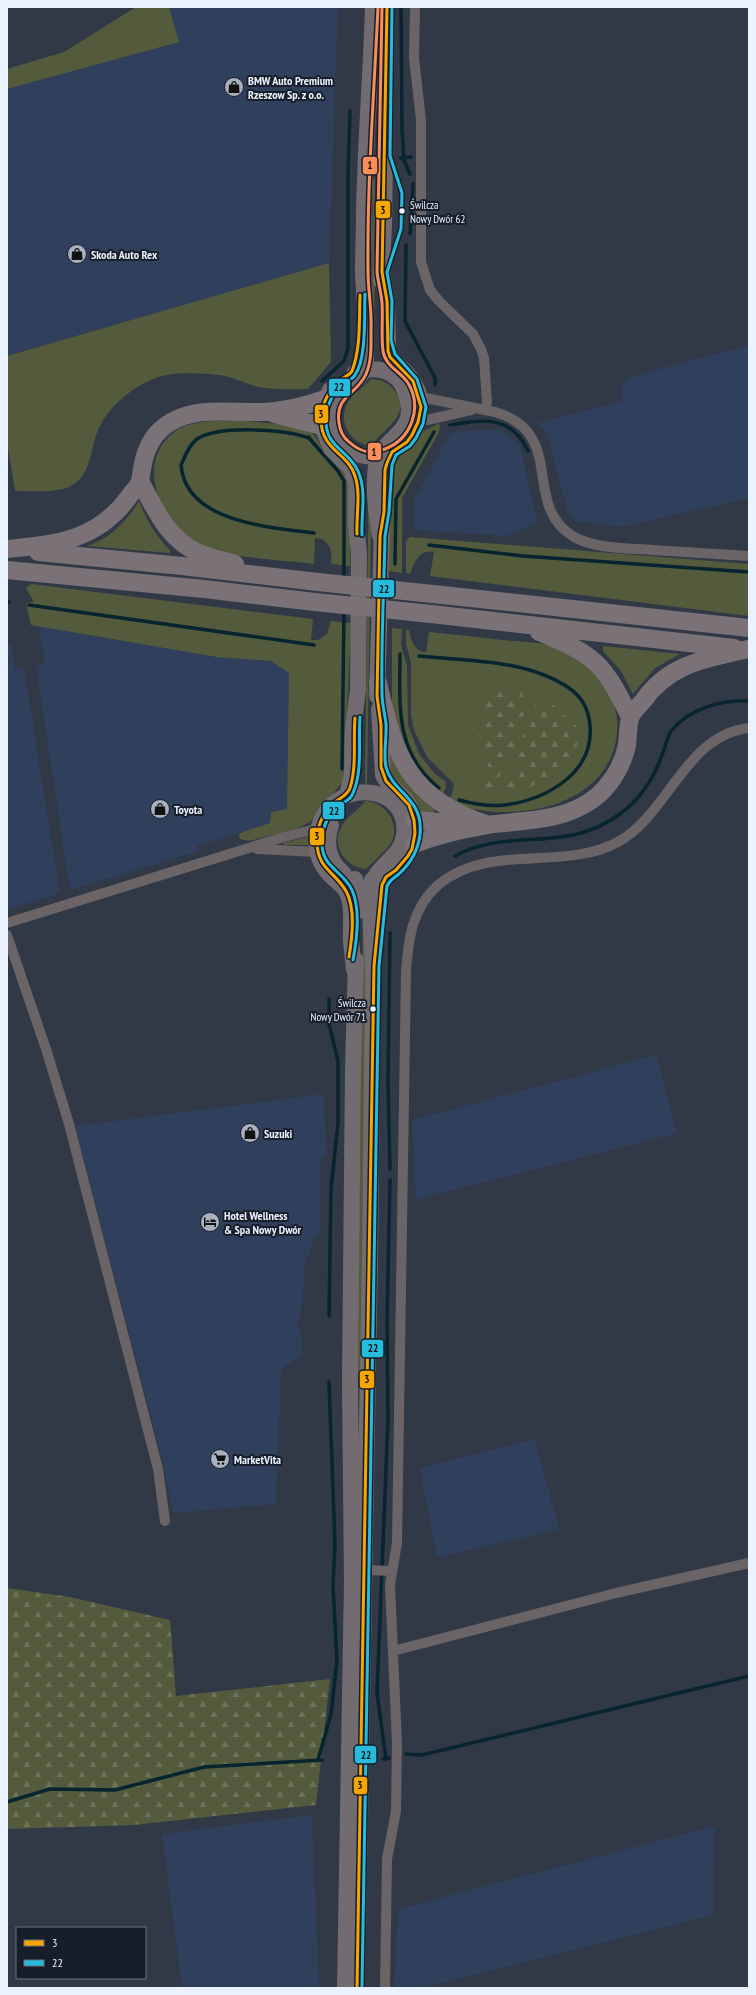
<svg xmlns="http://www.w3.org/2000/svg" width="756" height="1995" font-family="'PT Sans Narrow',sans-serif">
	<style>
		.built { fill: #2f3f5c }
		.green { fill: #545b3d }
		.forest { fill: url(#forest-firs) }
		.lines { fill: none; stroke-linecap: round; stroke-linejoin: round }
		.stream { stroke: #07242f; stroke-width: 3.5 }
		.street { stroke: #6a6466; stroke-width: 10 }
		.primary { stroke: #726c71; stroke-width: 16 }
		.highway { stroke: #7a7277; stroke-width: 18 }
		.highway-bridge { stroke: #7a7277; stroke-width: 18 }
		.bus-1-casing { stroke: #181e29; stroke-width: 6 }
		.bus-2-casing { stroke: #181e29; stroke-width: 6 }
		.bus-3-casing { stroke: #181e29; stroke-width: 6 }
		.bus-1 { stroke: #f7a600; stroke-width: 3 }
		.bus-2 { stroke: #26bcdd; stroke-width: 3 }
		.bus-3 { stroke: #fa8e5a; stroke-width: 3 }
		.bus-dot { fill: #eaf2ff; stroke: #181e29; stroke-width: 1.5 }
		.labels { text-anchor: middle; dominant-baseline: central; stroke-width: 4; stroke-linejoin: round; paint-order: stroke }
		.bus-label { font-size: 11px; fill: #eaf2ff; stroke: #181e29; text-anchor: start }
		.poi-label { font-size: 12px; font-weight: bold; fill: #eaf2ff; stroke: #181e29; text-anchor: start }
		.line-badge { stroke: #181e29; stroke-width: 1.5 }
		.pale-badge-label { font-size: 11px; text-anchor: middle; font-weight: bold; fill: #111 }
	</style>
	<defs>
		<pattern id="forest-firs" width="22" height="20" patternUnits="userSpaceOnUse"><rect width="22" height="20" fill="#545b3d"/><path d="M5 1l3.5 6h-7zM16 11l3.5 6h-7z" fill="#6d735a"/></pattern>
	</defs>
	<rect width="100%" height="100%" fill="#313947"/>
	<!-- built -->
	<path class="built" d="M169,7H338L329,263L7,356V89L179,42Z
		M749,345V498L623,527L575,521L568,512L548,436L538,423L622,401L621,393L623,383L630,377Z
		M502,430L520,445L537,523L507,536L413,530L414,500L450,434L458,431Z
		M39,626L217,657L272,661L289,673L287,810L270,823L197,846L199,851L70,890L36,666L45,664Z
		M7,643L11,644L15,669L24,668L60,893L7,910Z
		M656,1055L677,1133L416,1200L412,1120Z
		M323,1094L327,1156L321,1157L320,1233L313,1239L304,1270L303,1299L298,1323L302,1337L301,1357L289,1363L281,1371L276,1504L173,1513L161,1455L75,1126Z
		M535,1439L559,1529L437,1558L420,1468Z
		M312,1815L319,1988H182L162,1834Z
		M715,1826L713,1915L422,1988H394L398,1909Z"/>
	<!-- green -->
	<path class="green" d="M136,7H169L179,42L7,89V69L64,52Z
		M375,177L374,361H370L373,180Z
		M329,263L331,362L308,389C294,389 279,390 265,388C252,387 239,379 225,376C205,373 172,371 153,379C133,387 111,405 101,424C89,445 94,475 69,487C54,493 31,491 15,491L7,442V356Z
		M371,379C380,379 387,382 393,389C415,415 382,428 372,446C348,444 335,418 351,398C356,391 365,387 371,379Z
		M236,420L306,427L316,437L325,454L344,469L352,488L350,566L331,564C332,554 332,545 322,539L315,538L314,564C283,560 223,558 197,544C158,524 133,456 179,429C195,420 217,421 236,420Z
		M440,423L439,432L402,498V573L388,571L391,470L394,464L424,431Z
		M369,466L372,470L367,784L365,783Z
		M139,501C146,519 156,537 170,550V553L87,546C110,539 127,521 139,501Z
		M410,537L749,564V616L430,576L434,552C419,549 415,562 410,574L406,573V541Z
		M31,584L313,619L311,640H318L327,634L331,621L351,623L344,780L341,784L310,822L296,829L249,841L240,839L239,835L242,832L270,823L271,812L287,809L289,673L271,661L217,657L31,625L26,603L34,602L26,588Z
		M392,628L402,629L401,645L407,665L408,725L419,754L435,774L445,781L446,787L441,798L423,783L392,719Z
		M406,630H409C411,639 413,649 423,652H426L429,632C457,635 485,638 513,641C525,642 540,642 552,646C561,649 582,660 590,666C595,670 600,679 604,685C617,703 620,723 615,745C598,812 504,824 449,802L454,787L453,783L427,757L414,730L411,715V663L406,644Z
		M603,646L680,654L655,668L633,694L621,671L603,651Z
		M388,743L436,806L434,813L421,816L388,774Z
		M365,801C386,802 401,824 391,843C389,847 369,867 365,869C345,866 330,846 342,826C347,816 358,811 365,801Z
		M311,836L309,845H284L283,843Z
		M363,914H367L361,1374L359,1375L357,1373Z"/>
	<!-- forest -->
	<path class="forest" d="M489,687L522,691L524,713L519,734L521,740L538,698L551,703L581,730C571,778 545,781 504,796L515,760L505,758L494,795L480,792L491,755L476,752Z
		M7,1588L70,1597L170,1620L176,1696L330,1679L316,1805L134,1825L7,1829Z"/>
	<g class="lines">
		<!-- stream -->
		<path class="stream" d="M401,7L402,128L404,160L410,174
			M401,158L411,157
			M410,234L413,184
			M406,245L405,321L435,378V385
			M322,381L344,361L348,348V177L350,111
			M450,425C483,420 511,414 528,451
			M309,437V438C285,429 219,425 197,439C189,445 185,456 181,465C186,523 270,527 314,533
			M309,438L338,471L344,481V580
			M429,545L523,556L749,572
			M395,564L396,499L434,432
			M7,602H9
			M29,605L314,645
			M400,654C400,705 394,752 439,788
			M419,656C468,661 526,659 569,688C582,697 589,710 590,726C594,773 546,800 504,805C489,807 474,804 459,800
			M342,769L344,611
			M455,856C511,826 565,855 620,814C640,799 654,778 662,755C665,748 667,736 672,730C689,709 723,699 749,701
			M390,933L388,1081L390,1169
			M329,999V1024L338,1061V1123L331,1188L329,1316
			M406,1754L422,1755L749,1676
			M383,1759L389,1758
			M386,1759L377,1693L388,1419L387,1323L390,1180
			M318,1760L331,1714L337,1661L333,1585L335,1544L329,1382
			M7,1802L50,1789L115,1790L204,1767L322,1760"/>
		<!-- street -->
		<path class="street" d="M415,7L414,58L421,120V262L430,290L439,301L473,334L481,349L484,358L487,402L485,410
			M416,396L495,412C568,433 520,505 574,537C596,549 627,548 652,550C684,552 717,554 749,556
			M418,422L471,410
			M257,849L317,852
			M7,923L284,837L312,830L319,826
			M7,935L46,1049L69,1124L158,1469L165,1521
			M365,1570L392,1571
			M393,1651L616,1593L749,1563
			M385,1988L387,1859L396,1811L397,1743L390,1585L397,1543L406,972C408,940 412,908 438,885C489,842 562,872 618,842C669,814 685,735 749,728"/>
		<!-- primary -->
		<path class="primary" d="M373,7C371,76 365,146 364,215C364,234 363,253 363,272C364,298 367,322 366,348C366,355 367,363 364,370C354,391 327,392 334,425C339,450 363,462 386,454C417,444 431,407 412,380C405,369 393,363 388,351L387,301L382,272
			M381,281L384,226L387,7
			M355,372C370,368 385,367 398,379C403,384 405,391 407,398C418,434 381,436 376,466C373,489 376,514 380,536
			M330,390L323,406L322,426L331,449L351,468L356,483V526L359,553L358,689L353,730L352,776L347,794
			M377,696L382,525
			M331,825C325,843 328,861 344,874
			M355,879L358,889V911
			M372,880C407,874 425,837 409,805C403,793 388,788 383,775L379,709
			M354,970C353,961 352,951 351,941C350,926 354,905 346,891C342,885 336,881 331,876C320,865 315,852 317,836C325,775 411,781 404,835C401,859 374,865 371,889C368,920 374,952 373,984C372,1073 371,1163 370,1253C367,1498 362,1743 357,1988
			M345,1988L352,1581L350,1382L353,1070L356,960"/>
		<!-- highway -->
		<path class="highway" d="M274,414L322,426
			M140,481C155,509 168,540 199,553C210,558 223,560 235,564
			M7,549C56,544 96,541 128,498C131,493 138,487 140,481C141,478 141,473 142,469C145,449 153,432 171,422C198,406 232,413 263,412C283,411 305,406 325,399
			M38,552L182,566L318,582
			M7,570L204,589L315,602
			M433,594L749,628
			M431,614L734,648
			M539,632C595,655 603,662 630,717
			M378,683C395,758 409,798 488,825
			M414,820L465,824
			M414,844C437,835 463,829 487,825C523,820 561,822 592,800C609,788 623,766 627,745C628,736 628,726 630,718C632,712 639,706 643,701C670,663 706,659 748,649"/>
		<!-- highway-bridge -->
		<path class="highway-bridge" d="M318,582L433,594
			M315,602L431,614"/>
		<!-- bus-1 casing -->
		<g class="bus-1-casing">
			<path id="bus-1" d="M357,534C356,515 361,494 355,476C348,452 320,451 321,417C322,403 330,389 340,380C344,377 350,375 352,371C361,348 359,319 360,295
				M349,957C352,938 356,909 346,891C334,871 318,869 317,843C316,828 323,811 335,802C341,797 347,796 350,788C357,766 353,740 355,718
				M357,1988L374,966L382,885L386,877L396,870L408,856L412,849L415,833L414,820L409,805L386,781L381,767V725L377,696L380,536L384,512L385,470L387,463L392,452L407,442L412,435L418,422L421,407L413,381L390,357L388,351L387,301L382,272L387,7"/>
		</g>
		<!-- bus-2 casing -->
		<g class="bus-2-casing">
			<path id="bus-2" d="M362,535C361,514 367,491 358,471C349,450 325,448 326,419C326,405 334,391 345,382C349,380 353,379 355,375C367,358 364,315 365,294
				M353,960C357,939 361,910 352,890C342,869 320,868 322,839C323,826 329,813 340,805C345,801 351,800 353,793C363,770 358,742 360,717
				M362,1988L379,966L387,886C390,880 394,878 399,874C411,863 418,850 420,835C424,797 392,793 386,767C383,753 387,738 386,724C385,714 382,704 382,694C381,642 384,589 385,536L389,512L392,465L396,455L410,446L416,438L423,424L426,407L417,379L395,354L391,340L392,301L387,272L401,229L402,193L390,156L392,7"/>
		</g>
		<!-- bus-3 casing -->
		<g class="bus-3-casing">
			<path id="bus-3" d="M378,7C374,95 367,183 368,271C368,291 372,309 371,330C371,344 372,361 366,374C357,395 335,395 339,423C340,430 343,437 348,441C360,452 371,455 385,449C411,439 423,408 408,383C401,372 385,366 383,351C381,336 383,319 382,303C381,292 378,282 377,272L382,7"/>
		</g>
		<!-- bus-1 -->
		<use href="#bus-1" class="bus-1"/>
		<!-- bus-2 -->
		<use href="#bus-2" class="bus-2"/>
		<!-- bus-3 -->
		<use href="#bus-3" class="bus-3"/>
	</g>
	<!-- icons -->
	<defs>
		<g id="shop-disc" transform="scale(1)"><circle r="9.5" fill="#a9b1bf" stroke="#181e29"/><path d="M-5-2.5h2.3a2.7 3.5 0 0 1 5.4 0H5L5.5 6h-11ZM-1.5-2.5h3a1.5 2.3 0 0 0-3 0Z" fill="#111"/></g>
		<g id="hotel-disc" transform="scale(1)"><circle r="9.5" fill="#a9b1bf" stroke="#181e29"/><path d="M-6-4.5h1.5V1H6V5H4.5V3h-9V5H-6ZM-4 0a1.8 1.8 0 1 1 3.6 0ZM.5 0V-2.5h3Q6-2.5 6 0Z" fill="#111"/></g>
		<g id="supermarket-disc" transform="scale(1)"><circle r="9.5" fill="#a9b1bf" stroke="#181e29"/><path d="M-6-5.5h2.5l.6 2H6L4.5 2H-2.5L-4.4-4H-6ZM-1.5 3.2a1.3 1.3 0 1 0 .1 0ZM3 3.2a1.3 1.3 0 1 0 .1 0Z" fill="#111"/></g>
	</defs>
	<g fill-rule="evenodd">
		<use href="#shop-disc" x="234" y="87"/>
		<use href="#shop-disc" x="77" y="254"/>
		<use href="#shop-disc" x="160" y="809"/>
		<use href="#shop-disc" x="250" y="1133"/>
		<use href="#hotel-disc" x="210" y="1222"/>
		<use href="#supermarket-disc" x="220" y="1459"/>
	</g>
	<!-- markers -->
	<g class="bus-dot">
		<circle cx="402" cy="211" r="3.5"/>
		<circle cx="373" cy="1009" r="3.5"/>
	</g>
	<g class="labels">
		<!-- bus labels -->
		<g class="bus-label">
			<text x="410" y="205">Świlcza<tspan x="410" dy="14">Nowy Dwór 62</tspan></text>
			<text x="366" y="1003" text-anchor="end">Świlcza<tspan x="366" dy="14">Nowy Dwór 71</tspan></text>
		</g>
		<!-- poi labels -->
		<g class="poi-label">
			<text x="248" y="80">BMW Auto Premium<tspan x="248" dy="14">Rzeszow Sp. z o.o.</tspan></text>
			<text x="91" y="254">Skoda Auto Rex</text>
			<text x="174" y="809">Toyota</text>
			<text x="264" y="1133">Suzuki</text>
			<text x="224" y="1215">Hotel Wellness<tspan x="224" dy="14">&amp; Spa Nowy Dwór</tspan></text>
			<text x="234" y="1459">MarketVita</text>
		</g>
	</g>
	<g class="line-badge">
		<rect x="362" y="156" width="16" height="19" rx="4" fill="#fa8e5a"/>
		<rect x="375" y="200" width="16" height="19" rx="4" fill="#f7a600"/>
		<rect x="328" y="378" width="23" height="19" rx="4" fill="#26bcdd"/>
		<rect x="314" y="404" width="15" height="20" rx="4" fill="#f7a600"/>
		<rect x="367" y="442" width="15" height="19" rx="4" fill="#fa8e5a"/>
		<rect x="372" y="579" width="23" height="19" rx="4" fill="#26bcdd"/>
		<rect x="322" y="801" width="23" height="19" rx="4" fill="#26bcdd"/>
		<rect x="309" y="827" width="16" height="19" rx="4" fill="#f7a600"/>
		<rect x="361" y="1339" width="23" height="19" rx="4" fill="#26bcdd"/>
		<rect x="359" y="1370" width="16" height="19" rx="4" fill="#f7a600"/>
		<rect x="354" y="1745" width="23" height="19" rx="4" fill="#26bcdd"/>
		<rect x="353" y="1776" width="15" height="19" rx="4" fill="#f7a600"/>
	</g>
	<g class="pale-badge-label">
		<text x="370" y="169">1</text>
		<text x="383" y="214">3</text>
		<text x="339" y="391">22</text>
		<text x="321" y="418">3</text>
		<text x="374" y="456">1</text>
		<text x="384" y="593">22</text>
		<text x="334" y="815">22</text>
		<text x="317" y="840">3</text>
		<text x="373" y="1352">22</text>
		<text x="367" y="1383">3</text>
		<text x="366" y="1759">22</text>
		<text x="360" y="1789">3</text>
	</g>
	<!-- border -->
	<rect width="756" height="1995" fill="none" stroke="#eaf2ff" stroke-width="16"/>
	<!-- legend -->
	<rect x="16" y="1927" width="130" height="52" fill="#181e29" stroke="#6c737f"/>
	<rect x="24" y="1940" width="20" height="6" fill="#f7a600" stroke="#6c737f"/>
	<text x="52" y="1947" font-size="12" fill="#eaf2ff">3</text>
	<rect x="24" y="1960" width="20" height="6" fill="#26bcdd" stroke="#6c737f"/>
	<text x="52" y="1967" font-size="12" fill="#eaf2ff">22</text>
</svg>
